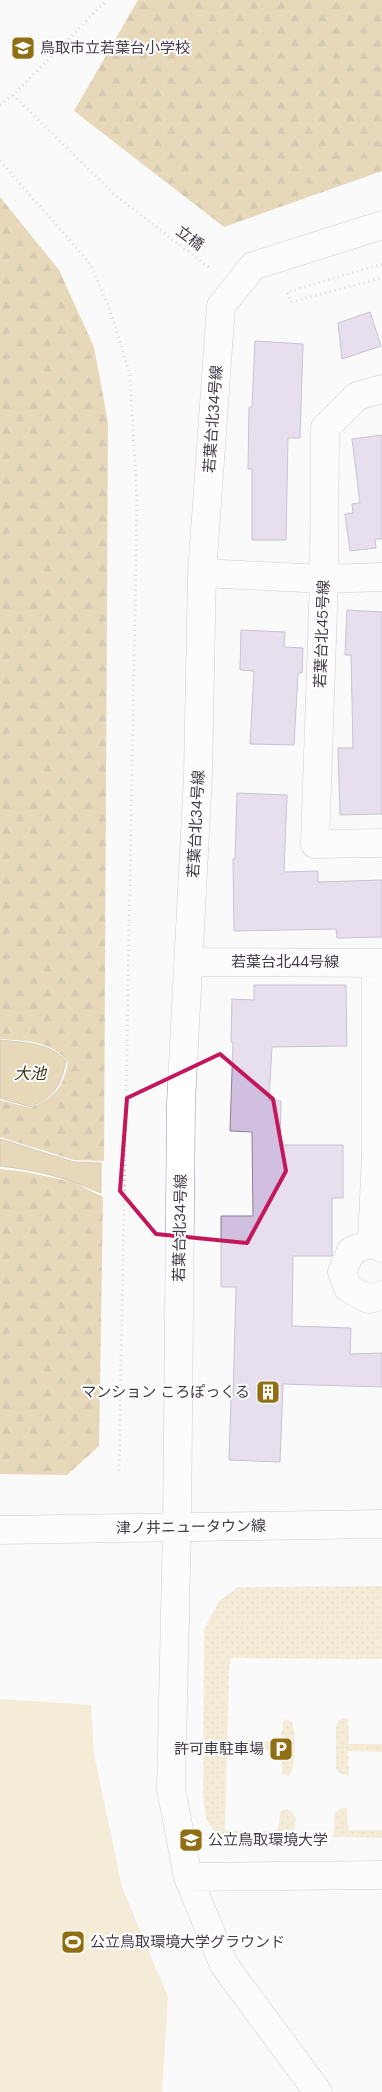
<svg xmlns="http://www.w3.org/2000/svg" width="382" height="2092" font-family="'DM Sans','Noto Sans JP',sans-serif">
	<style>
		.grass { fill: url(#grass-dots) }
		.forest { fill: url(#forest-firs) }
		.pitch { fill: #f0dbaf }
		.water { fill: #d0b06c; stroke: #a58d61 }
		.building { fill: #d1bfdf; stroke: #8e7d9b }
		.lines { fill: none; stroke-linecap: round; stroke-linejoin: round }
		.minor-casing { stroke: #a08ead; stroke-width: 29 }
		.path { stroke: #b7b4b9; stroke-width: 3; stroke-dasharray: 1 4; stroke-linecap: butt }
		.minor { stroke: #fff; stroke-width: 28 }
		.marked { fill: none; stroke: #c2185b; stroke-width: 4; stroke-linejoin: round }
		.labels { text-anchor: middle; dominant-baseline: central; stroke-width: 4; stroke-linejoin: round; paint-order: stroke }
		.poi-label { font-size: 15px; fill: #413a47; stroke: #fff; text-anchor: start }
		.street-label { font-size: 15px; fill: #413a47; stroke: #fff }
		.water-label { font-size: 16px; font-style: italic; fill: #403214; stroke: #fff }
	</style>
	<defs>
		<pattern id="grass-dots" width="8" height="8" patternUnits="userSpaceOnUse" patternTransform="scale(1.25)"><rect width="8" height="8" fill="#f0dbaf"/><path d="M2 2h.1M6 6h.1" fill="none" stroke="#cfbd98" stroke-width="1.8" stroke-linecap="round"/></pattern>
		<pattern id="forest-firs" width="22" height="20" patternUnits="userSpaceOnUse" patternTransform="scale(1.25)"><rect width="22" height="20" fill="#ceaf6b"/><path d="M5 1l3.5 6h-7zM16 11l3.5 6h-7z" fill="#a98f5a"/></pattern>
	</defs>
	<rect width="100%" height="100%" fill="#fafafa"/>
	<!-- grass -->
	<path class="grass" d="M382,1586V1659L231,1658L229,1671L225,1830L277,1832L281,1811L284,1809L291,1811L296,1819L293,1838L217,1835L206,1819L203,1797L204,1629L219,1601L238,1587Z
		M343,1718L348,1719L349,1744H382V1752L348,1751L349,1776L339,1773L336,1769V1727L338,1721Z
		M284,1719L291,1721C297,1730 296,1768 289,1776L282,1774V1751L245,1748L246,1740L280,1742Z
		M347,1808L348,1830H382V1838L333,1837L335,1813L340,1809Z"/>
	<!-- forest -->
	<path class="forest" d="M138,0H382V171L224,227L74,111Z
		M0,197L59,270L94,347L108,423L104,1161L74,1160L0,1137V1100L31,1108C55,1096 63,1089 68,1062C51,1040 25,1041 0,1039Z
		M0,1169L26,1172L73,1182L103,1197L99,1446L67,1475L0,1474Z"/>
	<!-- pitch -->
	<path class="pitch" d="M0,1699L91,1705L94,1754L122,1887L168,1997L162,2092H0Z"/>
	<!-- water -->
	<path class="water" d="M0,1040C24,1043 49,1042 66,1061C60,1088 55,1095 31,1107L0,1098Z
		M0,1139L74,1162L101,1163V1193C68,1178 37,1170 0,1166Z"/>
	<!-- building -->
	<path class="building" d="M370,312L381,346L342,359L338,323Z
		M255,341L303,344L300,438H288L286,540H252V469H248L249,407H252Z
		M382,435V539H375L376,548L350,551L345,514L353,513L352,504L360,503L352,439Z
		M347,610L382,612V814L340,815L338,748H353L351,655H345Z
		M241,630L285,632L284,647L303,648L302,673H298L294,745L250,744L254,671L240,670Z
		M237,793L287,795L284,872L318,871V882L382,880V937L337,938L336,929L234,931L233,859H235Z
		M254,985H346L347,1046L272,1047L269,1100L281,1101L280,1145H343V1198H332V1256H293L292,1326L351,1328L350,1354L382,1353V1387L283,1384L280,1462L229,1460L231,1398H233L236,1287H221V1216H253L252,1132L230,1131L233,1042H231L232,999L254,1000Z"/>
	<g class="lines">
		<!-- minor casing -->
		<g class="minor-casing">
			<path id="minor" d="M382,389L357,396L325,428L324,579L315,844L382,843
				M202,573L324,579L382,577
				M189,962L382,963
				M372,1243L376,1153V963
				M382,1248L372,1243L351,1251L342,1272L348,1288L369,1299L382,1295
				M0,1530L382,1524
				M188,1877L382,1875
				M318,2092L224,1965L188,1877L171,1789L177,1528L181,1103L198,775L202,573L221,306L253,266L382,225"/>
		</g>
		<!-- path -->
		<path class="path" d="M13,95L116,196L211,269
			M0,105L13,95L107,0
			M0,161L89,262L109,307L130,375L137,500L119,1473
			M382,264L287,292L291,302L382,278"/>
		<!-- minor -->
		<use href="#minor" class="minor"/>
	</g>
	<!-- marked area -->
	<path d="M0 0H382V2092H0ZM220,1054L273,1099L286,1171L247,1243L156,1234L120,1191L127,1098Z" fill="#fafafa" fill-opacity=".55" fill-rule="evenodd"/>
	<path class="marked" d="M220,1054L273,1099L286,1171L247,1243L156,1234L120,1191L127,1098Z"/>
	<!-- icons -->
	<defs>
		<g id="school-square" transform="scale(1.25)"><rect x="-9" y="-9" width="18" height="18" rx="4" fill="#906e13" stroke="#fff"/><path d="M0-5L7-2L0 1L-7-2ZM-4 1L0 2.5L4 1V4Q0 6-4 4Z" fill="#fff"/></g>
		<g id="building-square" transform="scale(1.25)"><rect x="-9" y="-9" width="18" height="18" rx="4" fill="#906e13" stroke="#fff"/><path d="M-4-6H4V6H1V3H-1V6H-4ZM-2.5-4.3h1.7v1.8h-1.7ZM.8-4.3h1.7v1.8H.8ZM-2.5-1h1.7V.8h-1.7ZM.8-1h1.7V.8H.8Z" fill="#fff"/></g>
		<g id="parking-square" transform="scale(1.25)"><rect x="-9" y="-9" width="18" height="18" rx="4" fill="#906e13" stroke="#fff"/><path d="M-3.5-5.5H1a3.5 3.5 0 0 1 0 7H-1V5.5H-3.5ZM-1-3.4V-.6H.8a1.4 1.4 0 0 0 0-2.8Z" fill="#fff"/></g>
		<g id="stadium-square" transform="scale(1.25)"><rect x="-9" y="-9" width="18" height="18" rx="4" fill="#906e13" stroke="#fff"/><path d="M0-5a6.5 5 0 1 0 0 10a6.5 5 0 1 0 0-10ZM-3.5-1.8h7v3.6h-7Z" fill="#fff"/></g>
	</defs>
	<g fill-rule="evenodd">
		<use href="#school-square" x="23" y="48"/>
		<use href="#building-square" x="268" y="1392"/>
		<use href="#parking-square" x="281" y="1749"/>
		<use href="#school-square" x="191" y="1840"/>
		<use href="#stadium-square" x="73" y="1942"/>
	</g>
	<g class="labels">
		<!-- poi labels -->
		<g class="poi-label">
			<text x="40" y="48">鳥取市立若葉台小学校</text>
			<text x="250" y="1392" text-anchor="end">マンション ころぽっくる</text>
			<text x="264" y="1749" text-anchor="end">許可車駐車場</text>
			<text x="208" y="1840">公立鳥取環境大学</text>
			<text x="90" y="1942">公立鳥取環境大学グラウンド</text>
		</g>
		<!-- street labels -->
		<g class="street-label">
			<text transform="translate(190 238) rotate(37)">立橋</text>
			<text transform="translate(213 419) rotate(-86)">若葉台北34号線</text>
			<text transform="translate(322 634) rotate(-88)">若葉台北45号線</text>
			<text transform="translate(196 824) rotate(-87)">若葉台北34号線</text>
			<text x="285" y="962">若葉台北44号線</text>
			<text transform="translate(180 1228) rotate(-89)">若葉台北34号線</text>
			<text transform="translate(191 1527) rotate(-1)">津ノ井ニュータウン線</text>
		</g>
		<!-- water labels -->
		<g class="water-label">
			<text x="30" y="1073">大池</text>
		</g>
	</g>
</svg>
